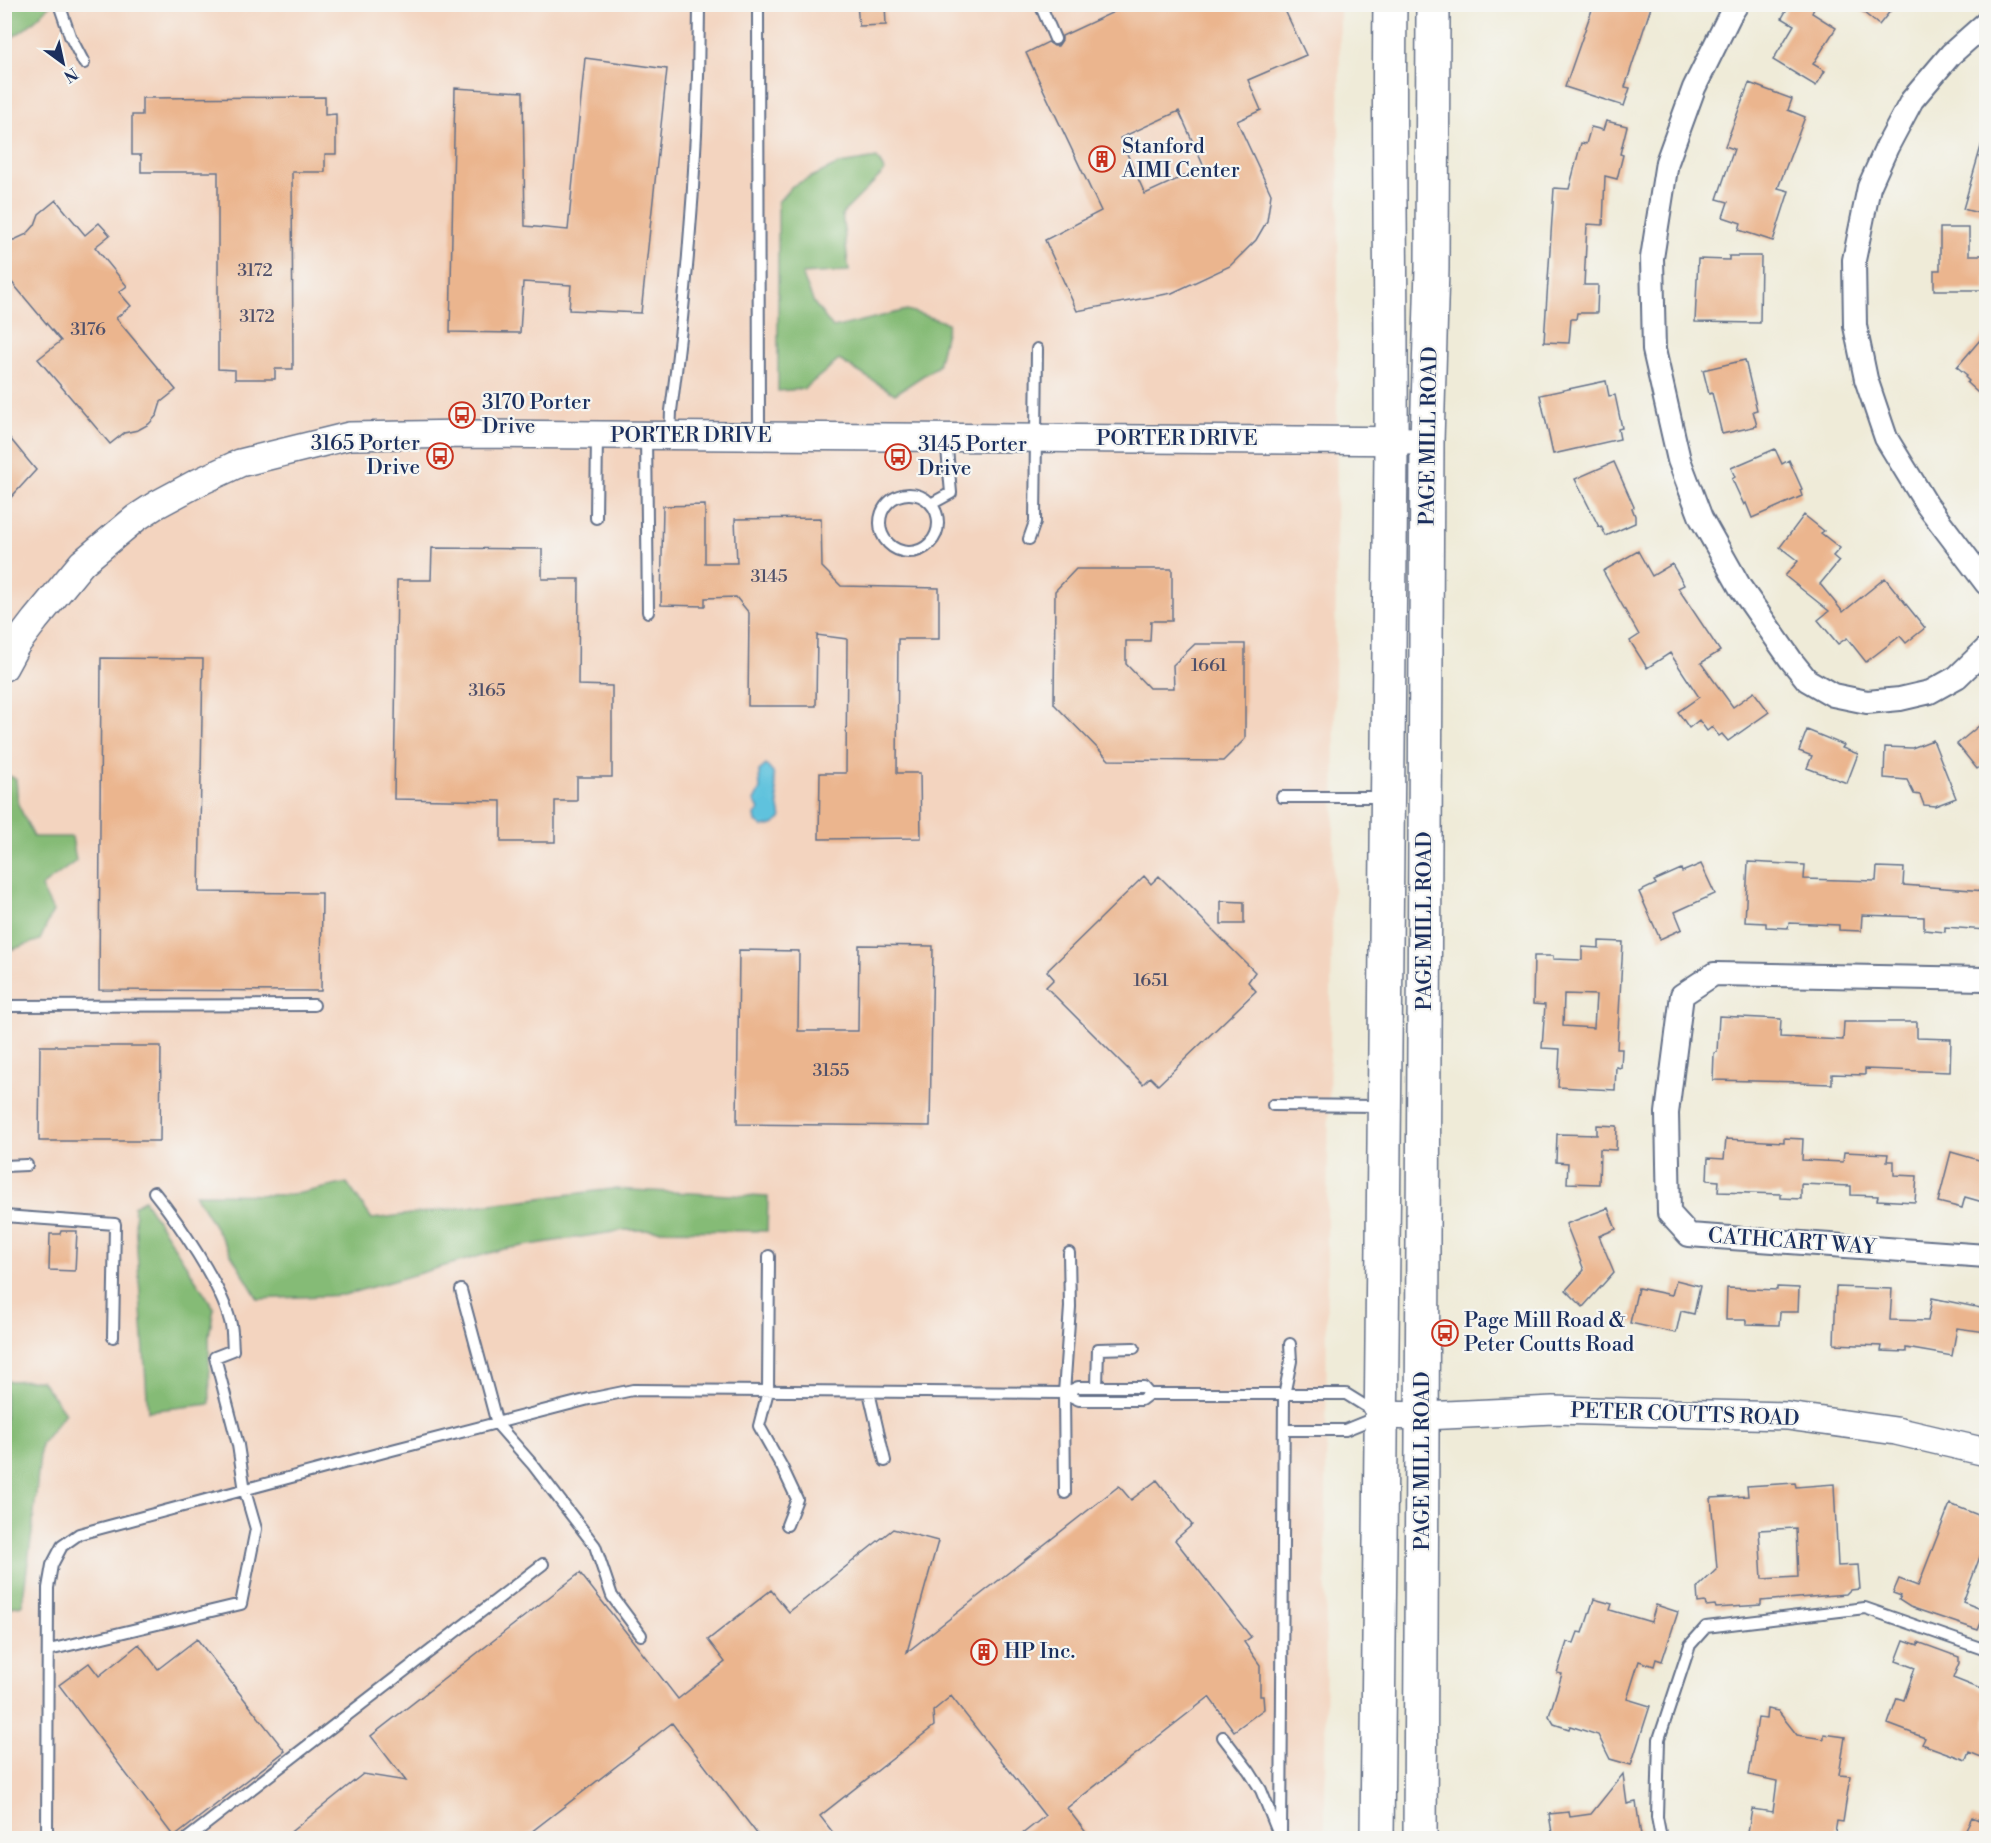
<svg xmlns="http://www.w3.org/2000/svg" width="1991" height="1843" font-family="'Libre Bodoni',serif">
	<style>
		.built { fill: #f3d4bf }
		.forest { fill: #85bb76; stroke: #50756a; stroke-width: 1.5 }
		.water { fill: #5fc2dd; stroke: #3d789e; stroke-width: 1.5 }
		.building { fill: #ebb58e; fill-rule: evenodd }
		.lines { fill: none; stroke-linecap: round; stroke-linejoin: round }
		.service-casing { stroke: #657189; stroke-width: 14 }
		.minor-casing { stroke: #657189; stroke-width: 26 }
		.tertiary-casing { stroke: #657189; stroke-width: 30 }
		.primary-casing { stroke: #657189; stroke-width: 36 }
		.service { stroke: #fff; stroke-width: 10 }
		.minor { stroke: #fff; stroke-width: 22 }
		.tertiary { stroke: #fff; stroke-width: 27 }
		.primary { stroke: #fff; stroke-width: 33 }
		.labels { text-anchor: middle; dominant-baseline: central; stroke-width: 4.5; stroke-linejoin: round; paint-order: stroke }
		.number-label { font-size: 18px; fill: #4f506a }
		.poi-label { font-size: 21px; fill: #1b2f5e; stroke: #f6f6f2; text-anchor: start }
		.street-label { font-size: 21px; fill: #1b2f5e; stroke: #f6f6f2 }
	</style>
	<rect width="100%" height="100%" fill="#f6f6f2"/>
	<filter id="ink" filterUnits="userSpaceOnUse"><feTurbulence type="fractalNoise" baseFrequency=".0167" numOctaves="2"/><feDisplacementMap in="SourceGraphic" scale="12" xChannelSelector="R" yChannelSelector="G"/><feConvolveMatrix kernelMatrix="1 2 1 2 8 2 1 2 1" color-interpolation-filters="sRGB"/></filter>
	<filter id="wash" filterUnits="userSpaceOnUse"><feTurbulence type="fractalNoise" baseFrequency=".008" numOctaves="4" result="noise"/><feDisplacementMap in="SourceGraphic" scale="24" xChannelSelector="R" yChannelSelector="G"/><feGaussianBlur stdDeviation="1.35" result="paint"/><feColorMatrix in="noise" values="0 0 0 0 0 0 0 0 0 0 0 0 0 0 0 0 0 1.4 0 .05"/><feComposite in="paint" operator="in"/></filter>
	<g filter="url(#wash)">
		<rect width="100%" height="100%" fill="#efebd8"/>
		<!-- built -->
		<path class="built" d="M5,5H1340L1334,829L1327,1213L1325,1838H5Z"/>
		<!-- forest -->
		<path class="forest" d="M5,4H50V5C39,17 21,35 5,40Z
			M877,158L885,171L842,214L849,271L802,274L814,303L833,328L907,310L948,323L938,366L895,394L839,360L804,389L778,391V202L792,186L839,164Z
			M5,774L16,779L18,804L34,837H72L76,861L41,887L53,911L40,940L5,952Z
			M347,1183L372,1219L612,1189L768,1197L767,1231L626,1230L504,1249L344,1295L258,1299L195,1194L291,1195Z
			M144,1200L214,1308L209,1335L210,1404L148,1411L134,1206Z
			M41,1380L65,1413L41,1444L32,1533L22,1605L5,1608V1381Z"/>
		<!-- water -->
		<path class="water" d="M766,765L773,773L781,819L773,825L763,827L756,822L755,815L759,810L754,801L760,789L759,771Z"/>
		<g id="blocks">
			<!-- building -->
			<path class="building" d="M857,4H885L886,25L859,26Z
				M1113,4H1282L1306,55L1248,80L1261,110L1237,121L1271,194L1267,221L1256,240L1230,266L1172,293L1077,311L1045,240L1101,211L1026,53L1048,42L1054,46H1058L1062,40V36L1116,11ZM1179,111L1204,167L1145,194L1120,138Z
				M1594,4H1652L1625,87L1630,88L1624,106L1565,87Z
				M1790,4H1816L1812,13L1836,28L1813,64L1825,71L1816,86L1773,60L1794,25L1782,18Z
				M1853,4H1896L1879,25Z
				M585,58L667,69L641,313L569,310L571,285L523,282L520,333L450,332L455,88L523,92L525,226L568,230Z
				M1749,83L1792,99L1788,110L1805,117L1778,188L1789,191L1773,241L1739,230L1741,223L1723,217L1728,202L1717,199L1734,149L1725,146Z
				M325,97V115L336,114V154H325V172H292L293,369H275V379H235V370L218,369V172H141V155H132V115H142V98Z
				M1606,121L1627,126L1620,154L1623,155L1617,179L1605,176L1603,225L1587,224L1584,285H1598L1597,313H1577L1576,319H1571L1569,343L1544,342L1554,188L1569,189L1581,143L1586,144L1591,127L1603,130Z
				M1982,143H1986V215L1963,209Z
				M56,200L85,235L99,223L110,235L95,247L127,286L119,292L131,306L116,318L176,390L161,402L157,415L149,424L138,430L124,433L110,444L38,359L61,341L4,273V240H14L27,234L35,225L39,214Z
				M1940,228H1969V255H1986V290H1934V270H1940Z
				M1729,256H1761L1760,323L1695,322L1698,259L1729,260Z
				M1986,333V400L1967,383L1969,381L1965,377L1967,375L1957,367Z
				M1745,360L1757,410L1753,411L1757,426L1722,434L1712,393L1709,394L1703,370Z
				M1606,381L1609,396L1615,395L1622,428L1618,429L1620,439L1553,454L1540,395Z
				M4,431L36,470L4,505Z
				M1775,449L1782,464L1789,460L1802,489L1800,490L1802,496L1752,518L1746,503L1744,505L1732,479L1735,477L1731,468Z
				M1614,462L1634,507L1632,508L1635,516V523L1606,536L1601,526L1599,527L1575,479Z
				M705,505V563H737L735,519L821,518L822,567L841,586L939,588V639H898L897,773H920L921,838L819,839L820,773H846L847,639L817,635L816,706H748L749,613L736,597L705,598V606L661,605L663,506Z
				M1804,515L1824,531L1821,533L1840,548L1833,556L1839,561L1820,584L1843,612L1885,578L1925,628L1906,643L1900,636L1866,662L1847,638L1838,644L1818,620L1829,611L1785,576L1798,561L1780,547Z
				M432,548L542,549V579H579L578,685L612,686V777H577V801H555V842H501V801L394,799L397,580H431Z
				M1638,551L1652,576L1672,564L1684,585L1678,588L1720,651L1701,663L1733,707L1754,692L1769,712L1728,741L1722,734L1719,736L1712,727L1707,731L1699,720L1689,728L1678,712L1699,697L1670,653L1647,668L1630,641L1639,635L1603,571Z
				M1076,569H1172V621H1151L1150,641H1126V664L1149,688H1174L1173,665L1195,644H1245V739L1223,761L1109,760L1054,704L1055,591Z
				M101,658L203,659L199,892L322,893L321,991L99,990Z
				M1986,720V761L1977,769L1957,744Z
				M1807,730L1844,745L1842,748L1858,754L1847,783L1807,768L1812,756L1799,751Z
				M1933,740L1956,798L1935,806L1924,805L1920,795L1914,794L1907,780L1884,778L1885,747L1912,748Z
				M1748,862L1805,865L1804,879L1876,881L1877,867L1904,868L1903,885L1986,891V930L1945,927V932L1924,930V917L1862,915L1861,931L1839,930V925L1789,923L1788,928L1766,927V923L1745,922Z
				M1701,864L1715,894L1675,912L1682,929L1660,939L1639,892L1656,884L1654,881L1681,869L1682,872Z
				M1144,876L1151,884L1159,876L1255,972L1248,982L1256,991L1158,1085L1150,1077L1143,1084L1046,987L1054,979L1047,971Z
				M1221,901L1244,902V924H1221Z
				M1599,941L1623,942L1617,1049H1622L1621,1068L1616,1067L1615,1090L1558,1087L1560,1049L1542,1048L1545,1005L1533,1004L1534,956H1553V959L1582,960V947L1599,948ZM1564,994L1596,995L1594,1028L1563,1026Z
				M859,945L933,946L930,1126L737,1124L739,950L799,951L798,1031H858Z
				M1719,1016L1781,1019L1780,1037L1843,1040L1844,1022H1917V1038L1951,1039L1950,1072L1865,1069V1075L1832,1074V1084L1801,1083V1082L1713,1080L1714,1053L1717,1052Z
				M40,1046H161L160,1141H39Z
				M1597,1125L1617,1126L1616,1150L1600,1149L1599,1184L1567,1183L1568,1163L1556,1162L1557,1134L1597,1135Z
				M1784,1138L1803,1139L1802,1160L1843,1162L1844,1152L1888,1154L1887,1161H1894V1175L1917,1176L1915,1202L1877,1200L1878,1196L1851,1195V1186L1801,1184V1199L1781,1198V1194L1718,1192L1719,1181L1707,1180L1708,1158L1724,1159L1726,1139L1784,1142Z
				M1951,1152L1986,1162V1203L1965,1197L1962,1208L1938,1202Z
				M1608,1208L1616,1229L1599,1236L1614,1272L1583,1307L1566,1290L1584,1270L1566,1224Z
				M61,1231H77L75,1271L49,1270L50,1234H60Z
				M1676,1280L1700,1286L1694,1314L1681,1311L1676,1333L1630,1323L1638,1288L1672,1295Z
				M1777,1287L1799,1288L1798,1312H1780L1779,1325L1746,1324V1320H1726L1727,1288L1777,1290Z
				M1836,1287L1892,1289L1890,1320L1928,1321L1932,1298L1986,1309V1332L1957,1328L1952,1356L1906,1348V1352L1881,1351L1882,1346L1834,1344Z
				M1157,1480L1192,1525L1175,1540L1251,1637L1244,1642L1260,1665V1696H1263L1264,1709L1234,1731L1209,1697L1067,1808L1091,1839H1016L1045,1816L951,1696L933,1711L934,1726L820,1816L838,1839H761L672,1723L522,1839H282L363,1774L406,1781L371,1736L580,1573L678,1699L725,1662L708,1640L771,1590L789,1612L893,1529L938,1541L907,1652L1119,1486L1131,1500Z
				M1795,1483L1796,1487L1834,1484L1838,1566L1858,1565L1860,1589L1850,1590L1846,1594L1761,1601V1605L1716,1608L1715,1605L1706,1606L1705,1602L1698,1603L1697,1588L1717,1569L1711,1498L1748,1496L1747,1486ZM1796,1528L1798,1577L1762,1579L1759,1530Z
				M1950,1504L1986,1518V1556L1981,1554L1963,1602L1986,1611L1978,1630L1910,1607L1899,1600L1901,1596L1893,1593L1899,1579L1918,1586Z
				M1594,1599L1612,1604L1610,1610L1651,1622L1656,1605L1678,1612L1662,1661L1656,1659L1654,1666L1639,1661L1629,1693L1627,1699L1650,1706L1631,1765L1610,1759L1598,1735L1570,1726L1569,1729L1554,1724L1549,1716L1562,1674L1557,1673L1567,1642L1574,1643L1578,1632L1583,1633Z
				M197,1639L285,1751L174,1837L59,1685L89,1663L99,1676L139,1644L158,1669Z
				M1904,1640L1918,1645V1642L1959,1657V1663L1953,1678L1986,1691V1759L1969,1752L1966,1760L1922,1744L1925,1738L1888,1724L1897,1698L1904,1700L1915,1668L1896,1661Z
				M1767,1709L1778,1711L1797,1735L1824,1739V1734L1845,1737L1839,1775L1850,1776L1843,1822L1837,1821L1834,1839H1747L1752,1809L1773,1812L1777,1781L1749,1775L1758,1718L1766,1719Z
				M1623,1774L1627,1804L1636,1802L1641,1836L1629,1839H1553L1549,1814L1569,1812L1570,1817L1591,1814Z
				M1972,1817L1986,1823V1839H1961Z"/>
		</g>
	</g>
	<g filter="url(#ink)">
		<use href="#blocks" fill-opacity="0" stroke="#657189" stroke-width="1.5"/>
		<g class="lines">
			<!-- service casing -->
			<g class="service-casing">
				<path id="service" d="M59,4L70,36L84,63
					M758,4L759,436
					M1040,4L1055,39
					M646,436L648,612
					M670,436L671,411C689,276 699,140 699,4
					M880 523a29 29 0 1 1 58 0a29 29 0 1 1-58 0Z
					M931,504L951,493L946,438
					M596,518L597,436
					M1029,539L1035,522L1037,349
					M1282,797H1383
					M4,1006L314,1005
					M1273,1105L1379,1106
					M4,1166L27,1165
					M4,1216L115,1224L113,1337
					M769,1256L768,1391L759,1426L782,1467L797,1499L787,1525
					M461,1290L497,1424L533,1465L595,1546L612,1596L641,1635
					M1097,1386L1098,1349L1134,1348
					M869,1392L885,1461
					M1064,1393L1078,1387H1143L1149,1394
					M1284,1430H1345L1377,1417
					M1065,1493L1064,1393L1070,1307L1069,1253
					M49,1650L241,1604L256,1529L245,1491L238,1445L215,1357L233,1350C232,1341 233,1330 230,1321C220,1283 179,1223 154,1192
					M1223,1737L1249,1771L1261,1790L1279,1835
					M47,1838L48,1588L52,1565L62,1546L79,1534L392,1450L589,1399L633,1390L1064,1393L1079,1400H1141L1149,1394H1346L1375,1412
					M188,1838L543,1564
					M1281,1838L1284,1395L1291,1361L1290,1344
					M1661,1838L1657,1817L1659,1739L1690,1645L1706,1627L1865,1608L1986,1650"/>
			</g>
			<!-- minor casing -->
			<g class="minor-casing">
				<path id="minor" d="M1737,4L1730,15L1694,88L1667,162L1652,258L1654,350L1679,460L1701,518L1740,587L1791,660L1807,680L1833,695L1867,702L1900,699L1930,692L1957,677L1986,649
					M1986,23L1951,54L1912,100L1887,147L1869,187L1854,260L1855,326L1866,379L1886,438L1927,505L1986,583
					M1986,979L1714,974L1682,995L1667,1113L1669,1213L1689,1235L1986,1256"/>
			</g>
			<!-- tertiary casing -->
			<g class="tertiary-casing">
				<path id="tertiary" d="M4,667L16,645L35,620L82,563L136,518L156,505L197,483L240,463L349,436L467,434L1427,441
					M1380,1415L1423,1416L1553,1410L1787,1416L1896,1431L1986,1452"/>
			</g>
			<!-- primary casing -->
			<g class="primary-casing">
				<path id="primary" d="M1377,1838C1380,1375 1387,911 1391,447C1392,299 1388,152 1390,4
					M1420,1838L1427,441L1432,268L1433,4"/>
			</g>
			<!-- service -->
			<use href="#service" class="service"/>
			<!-- minor -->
			<use href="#minor" class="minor"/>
			<!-- tertiary -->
			<use href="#tertiary" class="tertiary"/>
			<!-- primary -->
			<use href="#primary" class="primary"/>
		</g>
	</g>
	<!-- icons -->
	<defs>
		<g id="building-ring" transform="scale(1.35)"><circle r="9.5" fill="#f6f6f2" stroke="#c8321e" stroke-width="1.5"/><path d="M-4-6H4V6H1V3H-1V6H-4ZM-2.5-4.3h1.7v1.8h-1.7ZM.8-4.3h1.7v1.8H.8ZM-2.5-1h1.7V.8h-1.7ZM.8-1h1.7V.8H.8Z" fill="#c8321e"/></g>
		<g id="bus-ring" transform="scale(1.35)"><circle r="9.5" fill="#f6f6f2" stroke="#c8321e" stroke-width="1.5"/><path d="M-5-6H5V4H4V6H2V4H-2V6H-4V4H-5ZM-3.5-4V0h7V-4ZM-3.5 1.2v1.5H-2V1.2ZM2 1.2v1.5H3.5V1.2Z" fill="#c8321e"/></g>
	</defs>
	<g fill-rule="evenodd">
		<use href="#building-ring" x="1102" y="159"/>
		<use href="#bus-ring" x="462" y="415"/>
		<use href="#bus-ring" x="440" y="456"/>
		<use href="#bus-ring" x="898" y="457"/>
		<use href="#bus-ring" x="1445" y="1333"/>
		<use href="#building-ring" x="984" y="1652"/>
	</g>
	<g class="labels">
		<!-- number labels -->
		<g class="number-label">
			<text x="255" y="270">3172</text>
			<text x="257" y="316">3172</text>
			<text x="88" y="329">3176</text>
			<text x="769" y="576">3145</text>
			<text x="1209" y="665">1661</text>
			<text x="487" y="690">3165</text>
			<text x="1151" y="980">1651</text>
			<text x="831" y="1070">3155</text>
		</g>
		<!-- poi labels -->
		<g class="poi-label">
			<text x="1122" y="147">Stanford<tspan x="1122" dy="24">AIMI Center</tspan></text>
			<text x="482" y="403">3170 Porter<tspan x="482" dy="24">Drive</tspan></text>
			<text x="420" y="444" text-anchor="end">3165 Porter<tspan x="420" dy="24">Drive</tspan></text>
			<text x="918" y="445">3145 Porter<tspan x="918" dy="24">Drive</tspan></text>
			<text x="1464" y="1321">Page Mill Road &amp;<tspan x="1464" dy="24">Peter Coutts Road</tspan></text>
			<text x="1004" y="1652">HP Inc.</text>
		</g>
		<!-- street labels -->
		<g class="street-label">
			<text x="691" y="436">PORTER DRIVE</text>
			<text transform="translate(1429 436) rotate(-89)">PAGE MILL ROAD</text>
			<text x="1177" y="439">PORTER DRIVE</text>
			<text transform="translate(1425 921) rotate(-90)">PAGE MILL ROAD</text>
			<text transform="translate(1792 1242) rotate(4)">CATHCART WAY</text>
			<text transform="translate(1685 1415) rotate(2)">PETER COUTTS ROAD</text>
			<text transform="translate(1423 1461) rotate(-90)">PAGE MILL ROAD</text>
		</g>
	</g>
	<!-- margin -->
	<rect width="1991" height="1843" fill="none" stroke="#f6f6f2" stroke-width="24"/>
	<!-- north arrow -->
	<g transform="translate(63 63) rotate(147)" stroke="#f6f6f2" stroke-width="4.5" paint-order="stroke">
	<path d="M0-4.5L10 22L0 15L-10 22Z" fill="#1b2f5e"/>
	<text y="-9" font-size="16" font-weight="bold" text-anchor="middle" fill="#1b2f5e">N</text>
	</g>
</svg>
